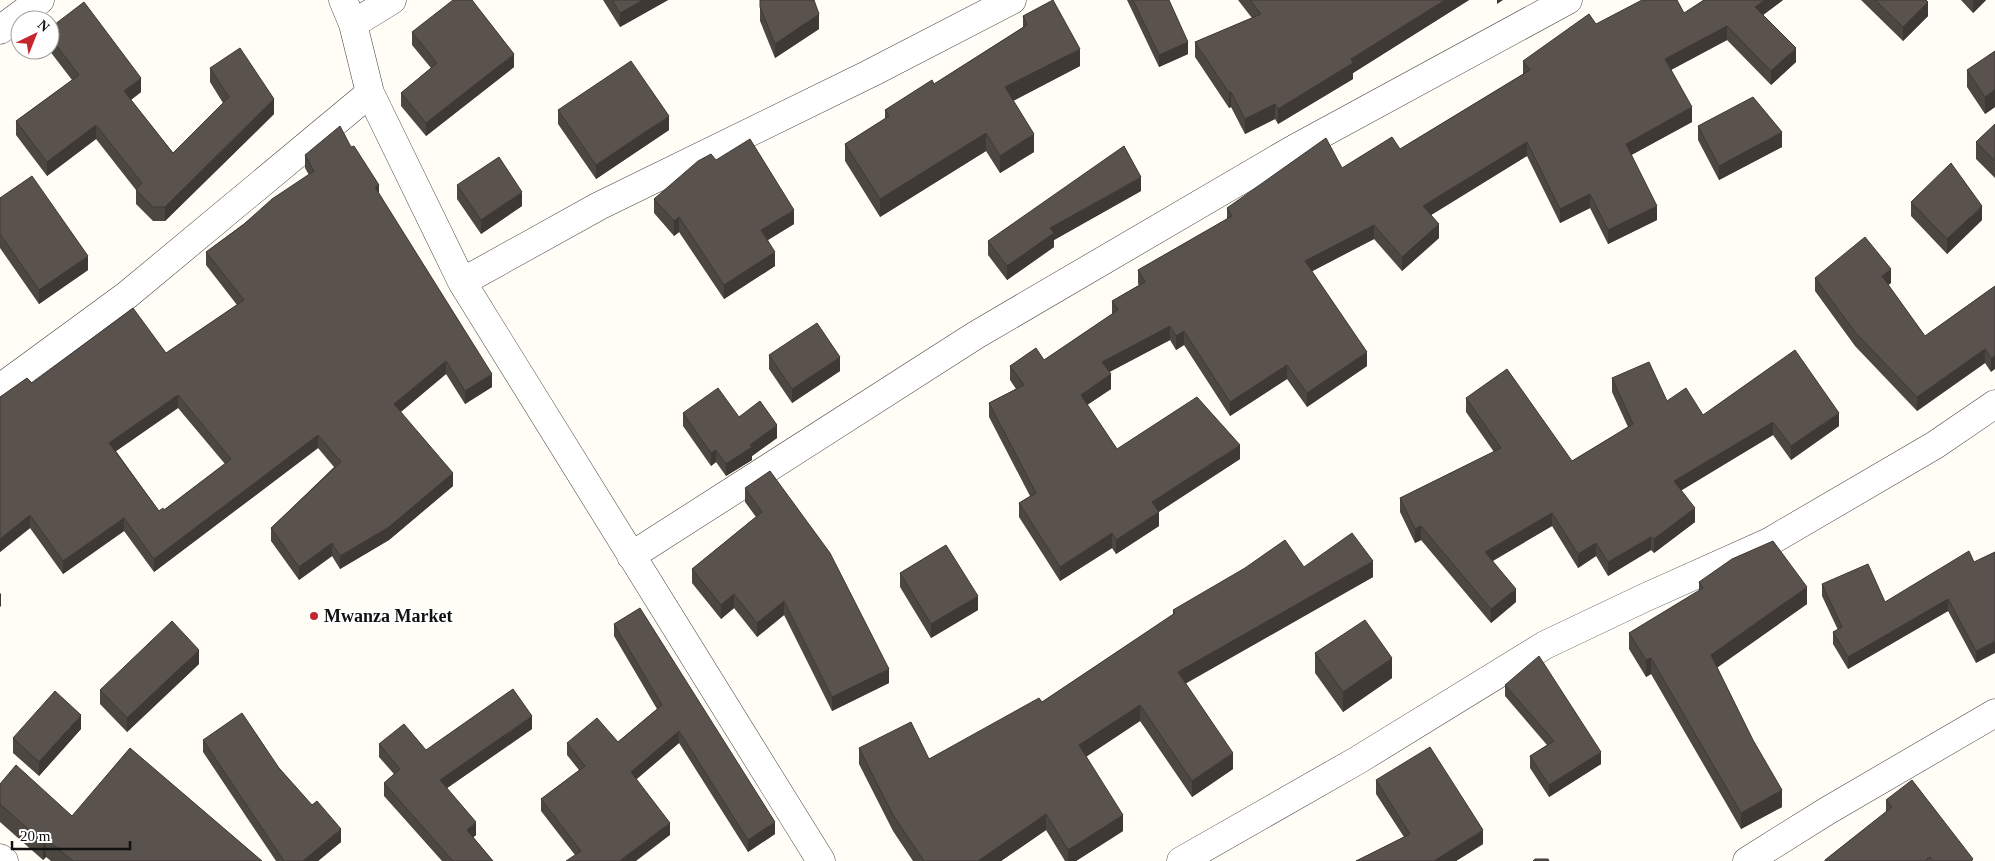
<svg xmlns="http://www.w3.org/2000/svg" width="1995" height="861" font-family="'Times New Roman',serif">
	<style>
		.lines { fill: none; stroke-linecap: round; stroke-linejoin: round }
		.street-casing { stroke: #444; stroke-width: 29 }
		.street { stroke: #fff; stroke-width: 28 }
		.wall { fill: #4d4742; fill-rule: evenodd }
		.shaded-wall { fill: #3f3936 }
		.building { fill: #5a524d; stroke: #3f3936; fill-rule: evenodd }
		.poi-dot { fill: #c4262e; stroke: #fff; stroke-width: 2 }
		.labels { text-anchor: middle; dominant-baseline: central; stroke-width: 5; stroke-linejoin: round; paint-order: stroke }
		.poi-label { font-size: 18px; font-weight: bold; fill: #111; stroke: #fff; text-anchor: start }
	</style>
	<rect width="100%" height="100%" fill="#fffdf5"/>
	<g class="lines">
		<!-- street casing -->
		<g class="street-casing">
			<path id="street" d="M343,0L353,24L370,93
				M353,24L392,0
				M0,30L40,0
				M462,282L599,206L869,74L1012,0
				M0,388L127,295L370,93L462,282L821,861
				M631,556L976,335L1292,150L1568,0
				M0,858L4,861
				M1181,861L1358,760L1545,645L1644,598L1769,542L1935,445L1995,404
				M1747,861L1827,811L1995,713"/>
		</g>
		<!-- street -->
		<use href="#street" class="street"/>
	</g>
	<!-- wall -->
	<path class="wall" d="M603,0H668L620,27Z
		M760,0L819,29L775,58L760,21Z
		M1127,0H1169L1188,54L1159,67Z
		M1238,0H1469L1353,73V79L1278,124L1275,119L1245,134L1231,107L1229,108L1195,57V42L1252,18Z
		M1704,0H1783L1763,15L1796,62L1771,85L1727,40L1671,70L1692,122L1631,155L1657,220L1608,244L1590,208L1560,223L1527,156L1431,215L1439,238L1402,271L1374,239L1312,271L1367,366L1307,407L1287,379L1230,416L1184,345L1176,350L1170,340L1109,372L1111,389L1087,405L1117,449L1240,459L1159,512V526L1116,554L1112,548L1060,581L1019,517V503L1030,496L989,417V403L1016,389L1010,380V366L1044,360L1112,314V301L1139,285L1138,284V270L1227,219V208L1400,149L1523,74V61L1596,24L1684,13Z
		M1861,0H1926L1928,16L1903,41Z
		M1961,0H1986L1973,13Z
		M1023,16L1080,66L1013,101L1034,152L1000,173L986,151L880,217L845,161V144L885,119V110L934,84L1023,27Z
		M50,28L141,92L131,100L173,153L223,103L210,82V68L274,114L165,221H153L136,204V190L96,139L47,176L16,135V121L72,80L49,50H50Z
		M412,32L514,67L426,136L401,106V93L431,68L412,45Z
		M1995,51V107L1985,114L1967,87V70Z
		M558,110L669,130L596,179L558,124Z
		M1995,124V178L1976,159V142Z
		M1698,126L1782,147L1719,180L1698,140Z
		M305,155L379,194L492,387L465,404L446,374L401,412L453,486L389,540L340,569L332,556L299,580L271,541V528L334,467L318,448L154,572L124,531L63,574L30,528L0,552L32,383L166,353L237,305L206,265V252L309,175L305,168ZM178,408L225,464L164,510L159,511L116,451Z
		M716,160L794,224L768,240L775,266L724,299L679,232L674,236L654,213V199Z
		M457,185L522,206L481,234L457,199Z
		M1141,191L1054,240V247L1007,280L988,255V241Z
		M0,198L88,270L39,304L0,248Z
		M1911,202L1982,220L1947,254L1911,216Z
		M1815,278L1891,283L1888,285L1925,336L1995,286L1991,372L1985,363L1917,411L1855,346L1815,291Z
		M769,355L840,371L792,403L769,369Z
		M1612,378L1667,401L1703,415L1839,426L1791,460L1773,435L1681,490L1695,522L1654,553L1651,550L1608,576L1596,556L1578,568L1552,526L1493,561L1516,602L1491,623L1421,540L1415,543L1400,512V498L1494,452L1466,412V398L1572,461L1628,427L1612,392Z
		M683,413L739,417L777,438L752,456V460L726,476L716,462L711,466L683,426Z
		M745,488L889,683L832,711L784,615L757,637L734,608L721,619L692,583V569L756,517L745,502Z
		M1995,552L1976,663L1948,611L1848,669L1833,644V632L1838,630L1822,596V584L1885,602L1974,562Z
		M1304,567L1373,577L1185,683L1233,769L1192,797L1140,721L1086,757L1123,831L1076,861H1065L1046,830L1001,861H913L893,831L859,764V748L929,759L1042,702L1173,615V610Z
		M900,573L978,610L931,638L900,587Z
		M1699,582L1807,604L1717,667L1782,807L1741,829L1651,674L1646,677L1629,649V633L1699,591Z
		M614,624L775,834L748,852L679,743L636,779L670,835L575,855L541,811V799L579,770L567,755V743L618,742L657,709L614,636Z
		M1315,653L1392,678L1343,712L1315,673Z
		M199,664L127,732L100,704V690Z
		M1505,685L1601,764L1549,797L1530,768V756L1547,745L1505,696Z
		M81,729L39,776L13,753V738Z
		M532,729L447,788L476,835L473,837L493,861H442L384,796V783L394,774L379,757V744L426,750Z
		M203,740L279,768L341,842L318,861H276L203,752Z
		M1376,780L1483,844L1456,861H1356L1404,837L1376,794Z
		M0,784L72,816L262,861H51L46,857L43,860L0,822Z
		M1886,800L1973,861H1825V860L1886,812Z"/>
	<!-- shaded-wall -->
	<path class="shaded-wall" d="M643,0H668L620,27V13Z
		M1445,0H1469L1353,73V79L1278,124V109L1351,59Z
		M1497,0H1503L1497,4Z
		M1765,0H1783L1755,21V7Z
		M1973,0H1986L1973,13Z
		M1928,2V16L1903,41V27Z
		M819,14V29L775,58V44Z
		M1727,26V40L1665,73V59Z
		M1188,42V54L1159,67V55Z
		M1796,48V62L1771,85V71Z
		M1080,49V66L1005,105V87Z
		M514,54V67L426,136V123Z
		M141,78V92L124,105V91Z
		M1995,90V107L1985,114V97Z
		M1231,92V107L1229,108V93Z
		M274,99V114L165,221V207Z
		M1275,104V119L1245,134V119Z
		M1692,107V122L1626,158V144Z
		M669,116V130L596,179V165Z
		M96,125V139L47,176V162Z
		M1782,132V147L1719,180V166Z
		M986,133V151L880,217V199Z
		M1034,134V152L1000,173V156Z
		M1527,142V156L1423,220V206Z
		M1141,177V191L1054,240V247L1007,280V266L1050,228Z
		M379,185V198L375,187Z
		M522,192V206L481,234V220Z
		M1590,194V208L1560,223V209Z
		M1657,206V220L1608,244V230Z
		M1982,206V220L1947,254V239Z
		M794,210V224L761,244V230Z
		M679,217V232L674,236V221Z
		M1439,224V238L1402,271V257Z
		M1374,225V239L1305,275V261Z
		M775,252V266L724,299V285Z
		M88,256V270L39,304V290Z
		M1891,269V283L1882,290V276Z
		M1170,326V340L1102,376V362Z
		M1184,331V345L1176,350V336Z
		M1985,349V363L1917,411V397Z
		M1367,352V366L1307,407V393Z
		M1995,355V369L1991,372V358Z
		M840,357V371L792,403V389Z
		M446,361V374L394,417V404Z
		M1287,365V379L1230,416V402Z
		M492,374V387L465,404V391Z
		M1111,374V389L1081,409V395Z
		M178,395V408L109,456V443Z
		M1839,413V426L1791,460V446Z
		M1773,422V435L1674,495V481Z
		M777,425V438L752,456V460L726,476V464L750,445Z
		M318,435V448L154,572V559Z
		M1240,445V459L1152,516V502Z
		M716,450V462L711,466V453Z
		M453,473V486L389,540L340,569V556Z
		M1695,508V522L1654,553V539Z
		M1159,512V526L1116,554V540Z
		M1552,513V526L1485,565V552Z
		M30,515V528L0,552V539Z
		M124,518V531L63,574V561Z
		M1421,526V540L1415,543V529Z
		M1112,533V548L1060,581V567Z
		M1651,537V550L1608,576V562Z
		M332,543V556L299,580V567Z
		M1596,543V556L1578,568V554Z
		M1373,561V577L1178,688V672Z
		M1807,587V604L1711,672V655Z
		M1516,589V602L1491,623V609Z
		M1,593V606L0,607V594Z
		M734,594V608L721,619V605Z
		M978,596V610L931,638V624Z
		M1948,599V611L1848,669V657Z
		M784,601V615L757,637V623Z
		M1995,641V653L1976,663V651Z
		M199,650V664L127,732V718Z
		M1392,658V678L1343,712V692Z
		M1651,658V674L1646,677V660Z
		M889,669V683L832,711V697Z
		M1140,705V721L1079,761V745Z
		M81,715V729L39,776V762Z
		M532,716V729L440,793V780Z
		M679,731V743L631,784V772Z
		M1601,752V764L1549,797V785Z
		M1233,753V769L1192,797V781Z
		M1782,790V807L1741,829V813Z
		M1046,814V830L1001,861H978Z
		M1123,815V831L1076,861H1068V850Z
		M476,822V835L467,843V830Z
		M775,822V834L748,852V840Z
		M670,823V835L636,861H619Z
		M341,829V842L318,861H303Z
		M1483,830V844L1456,861H1434Z
		M46,839V857L43,860V842Z"/>
	<!-- building -->
	<path class="building" d="M453,0H472L514,54L426,123L401,93L437,63L412,32Z
		M612,0H643L620,13Z
		M760,0H814L819,14L775,44L760,7Z
		M1053,0L1080,49L1005,87L1034,134L1000,156L986,133L880,199L845,144L889,116L885,110L932,80L934,84L1027,25L1023,16Z
		M1133,0H1169L1188,42L1159,55Z
		M1250,0H1445L1351,59L1353,63L1278,109L1275,104L1245,119L1231,92L1229,93L1195,42L1261,14Z
		M1642,0H1677L1684,13L1704,0H1765L1755,7L1796,48L1771,71L1727,26L1665,59L1692,107L1626,144L1657,206L1608,230L1590,194L1560,209L1527,142L1423,206L1439,224L1402,257L1374,225L1305,261L1367,352L1307,393L1287,365L1230,402L1184,331L1176,336L1170,326L1102,362L1111,374L1081,395L1117,449L1197,397L1240,445L1152,502L1159,512L1116,540L1112,533L1060,567L1019,503L1036,493L989,403L1024,385L1010,366L1036,348L1044,360L1118,310L1112,301L1145,282L1138,270L1232,216L1227,208L1326,138L1342,168L1392,137L1400,149L1530,70L1523,61L1589,14L1596,24Z
		M1875,0H1926L1928,2L1903,27Z
		M84,2L141,78L124,91L173,153L229,97L210,68L240,48L274,99L165,207H153L136,190L142,183L96,125L47,162L16,121L79,75L50,37V28Z
		M1995,51V90L1985,97L1967,70Z
		M631,61L669,116L596,165L558,110Z
		M1753,97L1782,132L1719,166L1698,126Z
		M1995,124V161L1976,142Z
		M340,126L351,147L354,146L379,185L375,187L492,374L465,391L446,361L394,404L453,473L389,527L340,556L332,543L299,567L271,528L341,462L318,435L154,559L124,518L63,561L30,515L0,539V397L27,378L32,383L133,308L166,353L244,300L206,252L243,225L272,199L314,171L305,155ZM178,395L231,459L164,510L163,508L159,511L109,443Z
		M750,139L794,210L761,230L775,252L724,285L679,217L674,221L654,199L698,161L711,154L716,160Z
		M1124,146L1141,177L1050,228L1054,233L1007,266L988,241Z
		M499,157L522,192L481,220L457,185Z
		M1951,163L1982,206L1947,239L1911,202Z
		M32,176L88,256L39,290L0,234V198Z
		M1865,237L1891,269L1882,276L1925,336L1995,286V355L1991,358L1985,349L1917,397L1855,332L1815,278Z
		M817,323L840,357L792,389L769,355Z
		M1795,350L1839,413L1791,446L1773,422L1674,481L1695,508L1654,539L1651,537L1608,562L1596,543L1578,554L1552,513L1485,552L1516,589L1491,609L1421,526L1415,529L1400,498L1501,448L1466,398L1507,369L1572,461L1633,424L1612,378L1649,362L1667,401L1686,388L1703,415Z
		M718,388L739,417L760,401L777,425L750,445L752,447L726,464L716,450L711,453L683,413Z
		M770,471L830,553L889,669L832,697L784,601L757,623L734,594L721,605L692,569L762,512L745,488Z
		M1352,533L1373,561L1178,672L1233,753L1192,781L1140,705L1079,745L1123,815L1068,850L1046,814L978,861H924L893,815L859,748L911,722L929,759L1039,698L1042,702L1175,613L1173,610L1245,568L1285,540L1304,567Z
		M1773,541L1807,587L1711,655L1753,740L1782,790L1741,813L1651,658L1646,660L1629,633L1703,588L1699,582L1732,559Z
		M946,545L978,596L931,624L900,573Z
		M1969,551L1974,562L1995,552V641L1976,651L1948,599L1848,657L1833,632L1842,627L1822,584L1868,564L1885,602Z
		M640,608L775,822L748,840L679,731L631,772L670,823L619,861H566L581,851L541,799L585,766L567,743L597,718L618,742L662,705L614,624Z
		M1365,620L1392,658L1343,692L1315,653Z
		M172,621L199,650L127,718L100,690Z
		M1539,656L1601,752L1549,785L1530,756L1554,741L1505,685Z
		M513,689L532,716L440,780L476,822L467,830L493,861H453L384,783L400,769L379,744L404,724L426,750Z
		M55,691L81,715L39,762L13,738Z
		M242,713L279,768L312,805L317,801L341,829L303,861H284L203,740Z
		M1430,747L1483,830L1434,861H1356L1410,834L1376,780Z
		M130,748L262,861H73L46,839L43,842L0,804V784L16,765L72,816Z
		M1912,780L1973,859L1971,861H1933L1930,857L1925,861H1825V860L1892,807L1886,800Z
		M1535,859H1548L1549,861H1533Z"/>
	<!-- markers -->
	<circle class="poi-dot" cx="314" cy="616" r="5"/>
	<g class="labels">
		<!-- poi labels -->
		<g class="poi-label">
			<text x="324" y="616">Mwanza Market</text>
		</g>
	</g>
	<!-- north arrow -->
	<g transform="translate(35 35) rotate(43)"><circle r="24" fill="#ffffff" stroke="#a0a0a0"/>
	<path d="M0-4L9 19L0 12L-9 19Z" fill="#c4262e"/>
	<text y="-8" font-size="14" font-weight="bold" text-anchor="middle" fill="#111111">N</text>
	</g>
	<!-- scale -->
	<path d="M12 841v8h118v-8" fill="none" stroke="#111111" stroke-width="2.5"/>
	<text x="20" y="841" font-size="15" fill="#111111" stroke="#ffffff" stroke-width="4" paint-order="stroke">20 m</text>
</svg>
